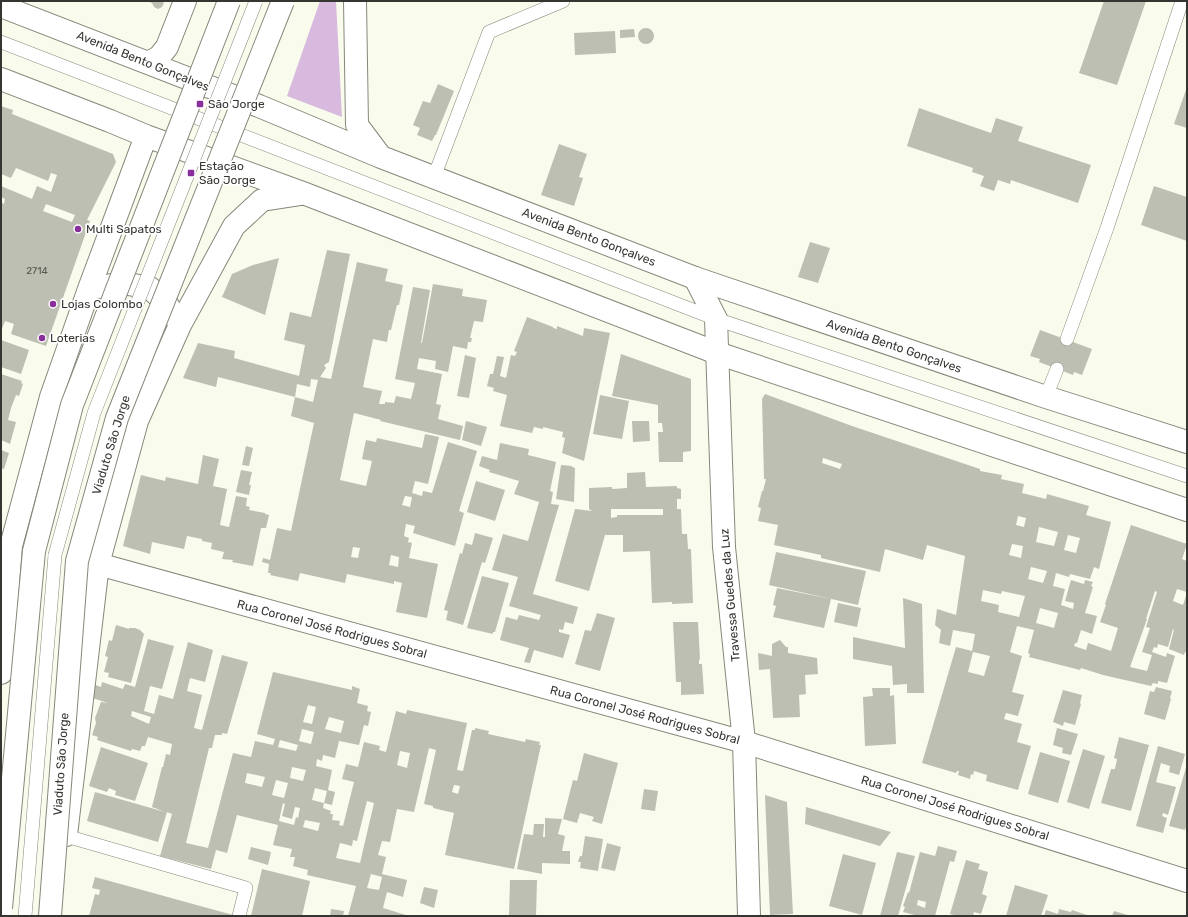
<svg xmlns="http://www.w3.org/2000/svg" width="1188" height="917" font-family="Rubik,sans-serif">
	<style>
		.green { fill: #d8bade }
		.building { fill: #bcbfb1; fill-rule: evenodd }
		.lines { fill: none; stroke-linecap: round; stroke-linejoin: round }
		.service-casing { stroke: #86887b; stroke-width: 14 }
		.minor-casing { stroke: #86887b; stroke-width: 24 }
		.tertiary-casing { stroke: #86887b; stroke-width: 24 }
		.primary-casing { stroke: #86887b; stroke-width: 24 }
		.service { stroke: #fff; stroke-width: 13 }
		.minor { stroke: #fff; stroke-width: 22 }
		.tertiary { stroke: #fff; stroke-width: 22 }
		.primary { stroke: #fff; stroke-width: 22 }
		.service-bridge-casing { stroke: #86887b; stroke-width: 14; stroke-linecap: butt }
		.primary-bridge-casing { stroke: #86887b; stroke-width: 24; stroke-linecap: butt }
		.service-bridge { stroke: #fff; stroke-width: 13 }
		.primary-bridge { stroke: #fff; stroke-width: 22 }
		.poi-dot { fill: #892f9b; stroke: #fff; stroke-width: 1.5 }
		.labels { text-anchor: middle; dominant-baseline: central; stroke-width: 3.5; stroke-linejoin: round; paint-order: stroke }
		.number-label { font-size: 10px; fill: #575851 }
		.street-label { font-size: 12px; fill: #353631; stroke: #fff }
		.poi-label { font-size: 12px; fill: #353631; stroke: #fff; text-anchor: start }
	</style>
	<rect width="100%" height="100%" fill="#f9fced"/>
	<!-- green -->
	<path class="green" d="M320,1H336L342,117L287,96Z"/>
	<!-- building -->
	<path class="building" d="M147,1H162L164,3L162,7L158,9L154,7L152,3Z
		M1104,1H1146L1117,85L1079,73Z
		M638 36a8 8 0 1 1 16 0a8 8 0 1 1-16 0Z
		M634,29L635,37L620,38V30Z
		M615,31L616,53L575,55L574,33Z
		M438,84L454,91L436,135H435L432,141L417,135L420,128L413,125L423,101L430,103Z
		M1187,87V128L1174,124Z
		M1,106L13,110L12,114L113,154L116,162L87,220L90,221L46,346L11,334L14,324L5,321L1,331V202L4,204L5,199L1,197V186L32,199L37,186L51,192L57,175L51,173L48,181L16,168L11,178L1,174ZM46,204L75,215L72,222L43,211Z
		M919,108L991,133L996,118L1023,127L1018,141L1091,165L1078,203L1011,180L1010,184L998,180L994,191L980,186L984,176L972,172L973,168L907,146Z
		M559,144L587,154L579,177L583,178L574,206L541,195Z
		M1154,186L1187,197V241L1141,225Z
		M810,242L830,248L818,283L798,277Z
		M327,250L350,254L329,362L324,365L326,368L320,377L331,379L357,262L388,269L385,281L403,285L399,305H397L391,330H389L387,342L373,339L363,387L382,391L379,404H385V402L394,403L396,396L411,399L415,383L395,379L413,287L430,290L421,343H422L433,284L463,289L462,296L487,300L483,322L474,321L470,338H472L471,342H468L467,349L453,346L448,372L435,369L436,361L419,358L417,369L442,374L436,404L441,405L438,419L463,426L460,440L380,421L381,420L354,413L340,480L366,486L372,461L362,459L366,440L376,442L377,438L422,448L425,434L439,437L428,484L415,481L412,493L422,496L423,491L432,493L448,442L477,451L459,511L464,513L455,546L413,533L415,526L406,524L404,536L409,538L408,542L412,543L409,558L438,564L427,618L396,612L402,583L394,581V584L347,574L345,583L300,573L298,581L270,575L271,573H268L269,564L262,562L263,558L270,560L277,528L291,531L314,423L291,416L295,397L218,377L216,387L183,378L198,343L235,351L234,358L299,376L305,345L284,340L290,312L311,317ZM311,379L318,380L313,402L295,397L297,384L310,387ZM405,496L412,497L410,507L402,505ZM353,547L360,548L358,558L351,557ZM391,555L399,557L398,567L389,565Z
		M279,258L265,315L222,297L232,274L253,265Z
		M527,317L553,327V328L557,329V326L583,336L584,328L610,333L584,461L562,453L565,438L562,437L563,432L543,427V429L534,427L532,433L500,426L507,395L493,391L494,388L487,386L490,374H493L497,356L504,357L500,376L506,378L511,355L515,356L517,352L514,351Z
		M1040,330L1092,349L1082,375L1074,372L1073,375L1039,362L1040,359L1030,356Z
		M1,340L29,350L21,374L1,367Z
		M621,354L691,379V451L683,452V462H659L658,432H663L662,423H658V405L612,396Z
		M465,355L476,358L469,398L457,396Z
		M1,374L22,381L21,383L23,384L19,396L16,395L11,408L8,420L16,422L10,444L1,440Z
		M765,394L852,426L980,469V471L1002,475L1001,479L1024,484L1022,493L1046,499L1047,494L1089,506L1086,515L1111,522L1099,569L1094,567L1090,579L1070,574L1069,577L1056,573L1053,586L1065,589L1061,605L1073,609L1074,603L1065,601L1071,580L1084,584L1085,580L1093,582L1091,586L1093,587L1085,613L1097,616L1092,634L1081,630L1077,643H1075L1074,646L1086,650L1088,643L1111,651L1118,628L1100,622L1106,605L1105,604L1131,525L1187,544L1182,559L1187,561V592L1177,589L1173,601L1183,605L1187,593V653L1185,652L1184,655L1169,649L1174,630L1173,629L1168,647L1158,644L1157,648L1154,647L1152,652L1166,657L1167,653L1175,656L1167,683L1158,681V684L1153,683L1151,686L1103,675L1081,668L1080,670L1029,657L1030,654L1028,653L1034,630L1017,626L1010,652L1022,656L1012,692L1024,695L1018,716L1006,713L1004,719L1022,724L1017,742L1031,746L1018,790L986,781L987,775L974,771L973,775L971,774L970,779L958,775L959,771H957L956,773L922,763L956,647L972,651L975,634L953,630L950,646L939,643L941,630L935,625L937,609L956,615L965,556L927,545L923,560L885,549L880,572L821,558V555L774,545L778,525L758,521L761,508L758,507L762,491H763L766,479H764L762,399ZM823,458L842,464L840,469L822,463ZM1018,516L1026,518L1024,527L1016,525ZM1039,527L1058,532L1054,546L1036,542ZM1068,535L1080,538L1076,553L1064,550ZM1012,544L1023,546L1021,558L1009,555ZM1031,567L1047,571L1043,583L1028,579ZM983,590L1001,594L1002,591L1025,596L1019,617L998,612L999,605L981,601ZM1155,591L1157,592L1146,627L1150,628L1142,652L1152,655L1147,671L1130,667L1147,619H1146ZM1040,608L1058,613L1054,628L1036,623ZM973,652L990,656L984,676L968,672Z
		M600,395L629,401L622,439L593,434Z
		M466,421L487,427L481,446L462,440Z
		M632,421H649L650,441L633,442Z
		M500,443L529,449L528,455L556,462L550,491L553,492L551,504L559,505L533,594L578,607L573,624L565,622L563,630L559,629V632L570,635L563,658L534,650L530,663L524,662L529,648L500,640L506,617L517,620L519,615L539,620L541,615L509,606L518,577L492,570L503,534L528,541L539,502L514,494L519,481L489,472L490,470L479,466L482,456L497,460Z
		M246,446L253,448L249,466L242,465Z
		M1,450L9,453L4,469L1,468Z
		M203,455L219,459L213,486L227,489L220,525L229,527L236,496L247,498L246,506L250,507L249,510L265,513V514L269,515L266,528H261L253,566L232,562L233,560L222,559L224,552L211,549L212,543L202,541V539L187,536L184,549L152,542L150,554L123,546L141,475L165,481L166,477L198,484Z
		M561,465L572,466V467L575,468L574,502L556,499Z
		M241,470L252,472L249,485H251L249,495L236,492Z
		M645,472L646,487L677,486V488L681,489V499H677V509H681L682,534H687L688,549H691L693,603L672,604V602L652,603L650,551L623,552V535H605L589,591L555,581L575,509L592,511L589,509V488L612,487V489L627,488V473ZM611,509H663V515H617V517L611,518Z
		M476,481L505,490L495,521L467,512Z
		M475,533L493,538L485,563L482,562L463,625L446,620L448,611L444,610L460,553L462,554L465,543L472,545Z
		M776,552L866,571L858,605L769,585Z
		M482,576L509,583L495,632H493V634L467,628Z
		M777,588L831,599L824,628L773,617L776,606L773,605Z
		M903,598L922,604L924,693H907V684L893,685L892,666L853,659V637L905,648Z
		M838,603L861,608L857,627L834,622Z
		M597,613L615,618L600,671L575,664L585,630L591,631Z
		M673,622H698L700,659L699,660V664H702L704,694L681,695V682H676Z
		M116,625L129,629V628H135L140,630L144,634L131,683L108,677L109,673L104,672L108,657L105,656L109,640L112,641Z
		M148,639L174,646L162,689L150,686L144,711L154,714L159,695L173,699L188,642L213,650L205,682L190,678L187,691L202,695L194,728L202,730L222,655L248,662L227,734L222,733V735H215L212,748H209L186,843L208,848L233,753L251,757L255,741L273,745L275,739L257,734L273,672L352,690V686L360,689L357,703L368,706L367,711L371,712L368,726L364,725L359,745L339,741L335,758L323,755L322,761L317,759L316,766L332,770L328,790L335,792L332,805L324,803L323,808L331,811L330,814H333L332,820L340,821L339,825L343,826L354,782L342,779L346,764L358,767L364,742L380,746L379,750L386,752L396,711L406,714L407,710L467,723L457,770L463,771L472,730H475V728L489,731L488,734L525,742L526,739L540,742L539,745H541L514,869L445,855L454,813L433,808V806L424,804L436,750L429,748L414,812L397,809L390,842L382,841L378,855L386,857L382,874L407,880L403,897L387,892L383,908L409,916H348L356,886L307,875L308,870L293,866L295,857H290L292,849L273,845L278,825L237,815L227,853L216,850L211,869L160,856L172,814L167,812L158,842L87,821L95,792L165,812L152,807L162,767H163L166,754L170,755L172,744L148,737L145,746H142L140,751L132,749L131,751L97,740L98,737L92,735L96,723L95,718L101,702L108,703L89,697L93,684L101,687L102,682L123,689L125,684L135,687ZM308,705L316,707L312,724L303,722ZM132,711L151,717L149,724L131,716ZM329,717L344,721L341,733L325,729ZM302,729L314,732L311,744L299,741ZM280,740L298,745L296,751L278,747ZM400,751L410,753L407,768L397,765ZM292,767L306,770L303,781L290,778ZM247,773L265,777L262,787L245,783ZM276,780L288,783L284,798L272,795ZM454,785L460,786L458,794L452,792ZM315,788L327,791L324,803L312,800ZM367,801L374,803L360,863L336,858L340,843L352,846L353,840L357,841ZM283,803L285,804L282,816L292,819L295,807L300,808L298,818L296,817L294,825L279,821ZM305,820L320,823L318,831L303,827ZM371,874L382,877L379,890L367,888Z
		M780,640L786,647H788V653L817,658L818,674L805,675L806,694L799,695L800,717L773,718L770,669L759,670L758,653L772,656V644Z
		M1156,687L1172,691L1170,698L1171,699L1165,720L1144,714L1150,691L1154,692Z
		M872,688H890V696L894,695L896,744L865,746L863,697L873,696Z
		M1063,690L1082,695L1080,703L1081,704L1075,725L1064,722L1063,726L1053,722Z
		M1057,728L1078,734L1071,755L1062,753L1063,748L1053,745Z
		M1119,737L1149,745L1131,811L1101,803L1111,769H1115L1117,759L1114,758Z
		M1158,746L1185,754L1179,775L1169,772L1170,766L1161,763L1156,782L1176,787L1168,815L1163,813L1162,816L1167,818L1163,833L1136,826Z
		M101,747L148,763L135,801L115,795L116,791L109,788L107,792L89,786Z
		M1083,749L1105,756L1089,809L1067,802Z
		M1040,752L1070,761L1058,803L1028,794Z
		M584,753L618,763L602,824L592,821L594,817L580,813L577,823L563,819L573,780L577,781Z
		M1187,764V827H1186L1185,830L1169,826Z
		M644,789L658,791L655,811L641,809Z
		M765,795L787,802L793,914L770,915Z
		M806,807L891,832L880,846L805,824Z
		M545,818L562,819L558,834L565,836L562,851H570V864L542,863V874L517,869L524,834L533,835L534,824H544L543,837H545Z
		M585,836L603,839L598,871L580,868L581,862H578L580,856H582Z
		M607,843L621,847L615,871L601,868Z
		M938,846L957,851L954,862L950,861L935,916H918L903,912L905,907L903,906L908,892L909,893L920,852L935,856ZM918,900L926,902L925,908L917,905Z
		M251,847L271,852L268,865L248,859Z
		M897,852L915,856L898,916H880Z
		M843,854L876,863L862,915L829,906Z
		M966,860L980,864L978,869L988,872L982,894L987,896L981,914L974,912L973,916H958L950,914Z
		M262,869L310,881L302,916H251Z
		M95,877L233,915V916H89L95,894L99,895L100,890L92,888Z
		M510,880H537L536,916H509Z
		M1015,885L1048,895L1041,916H1006Z
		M424,887L438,890L434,908L420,903Z
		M331,909L344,911L343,916H330Z
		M1059,909L1071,912L1072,910L1090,916H1044L1046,910L1058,914Z
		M1114,911L1131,916H1112Z"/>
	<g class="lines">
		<!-- service casing -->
		<g class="service-casing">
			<path id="service" d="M1,42L716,319L1187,476
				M434,177L489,32L563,1
				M1067,339L1107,228L1182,1
				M1046,397L1057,369
				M66,836L246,888L239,916
				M25,916L55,555"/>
		</g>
		<!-- minor casing -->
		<g class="minor-casing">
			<path id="minor" d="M744,742L1187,881"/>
		</g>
		<!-- tertiary casing -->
		<g class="tertiary-casing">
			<path id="tertiary" d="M695,278L716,319L724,547L744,742L749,916
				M98,564L744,742"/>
		</g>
		<!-- primary casing -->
		<g class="primary-casing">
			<path id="primary" d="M355,1L357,125L381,157
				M1,6L259,106L381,157L695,278L1046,397L1187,442
				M148,63L159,57L167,47L185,1
				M1,79L110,121L146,136L303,193L717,353L1187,510
				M100,287L123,283L150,288L167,304L174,316
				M1,673L11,546L51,397L89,289L146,136
				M66,835L98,564L137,421L180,325L234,226L262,200L301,194"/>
		</g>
		<!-- service -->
		<use href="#service" class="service"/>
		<!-- minor -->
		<use href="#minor" class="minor"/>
		<!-- tertiary -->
		<use href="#tertiary" class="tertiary"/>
		<!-- primary -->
		<use href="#primary" class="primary"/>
		<!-- service-bridge casing -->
		<g class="service-bridge-casing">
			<path id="service-bridge" d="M55,555L94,413L256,1"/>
		</g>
		<!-- primary-bridge casing -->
		<g class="primary-bridge-casing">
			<path id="primary-bridge" d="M1,908L34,551L72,405L229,1
				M50,916L77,561L117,418L283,1"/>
		</g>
		<!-- service-bridge -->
		<use href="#service-bridge" class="service-bridge"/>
		<!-- primary-bridge -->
		<use href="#primary-bridge" class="primary-bridge"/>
	</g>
	<!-- markers -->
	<g class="poi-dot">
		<rect x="196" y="100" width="8" height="8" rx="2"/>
		<rect x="187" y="169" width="8" height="8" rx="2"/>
		<circle cx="78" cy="229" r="4"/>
		<circle cx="53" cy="304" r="4"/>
		<circle cx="42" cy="338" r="4"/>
	</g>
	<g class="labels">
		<!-- number labels -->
		<g class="number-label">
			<text x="37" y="271">2714</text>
		</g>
		<!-- street labels -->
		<g class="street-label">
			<text transform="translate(143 61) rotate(22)">Avenida Bento Gonçalves</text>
			<text transform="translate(589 237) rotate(21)">Avenida Bento Gonçalves</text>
			<text transform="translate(894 346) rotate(19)">Avenida Bento Gonçalves</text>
			<text transform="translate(111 445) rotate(-73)">Viaduto São Jorge</text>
			<text transform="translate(730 595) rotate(-95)">Travessa Guedes da Luz</text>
			<text transform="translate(332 629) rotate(15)">Rua Coronel José Rodrigues Sobral</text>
			<text transform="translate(645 715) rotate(15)">Rua Coronel José Rodrigues Sobral</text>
			<text transform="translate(61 764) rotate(-86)">Viaduto São Jorge</text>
			<text transform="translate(955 808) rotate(17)">Rua Coronel José Rodrigues Sobral</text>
		</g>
		<!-- poi labels -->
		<g class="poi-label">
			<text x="208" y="104">São Jorge</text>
			<text x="199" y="166">Estação<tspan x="199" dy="14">São Jorge</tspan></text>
			<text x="86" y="229">Multi Sapatos</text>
			<text x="61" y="304">Lojas Colombo</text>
			<text x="50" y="338">Loterias</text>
		</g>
	</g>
	<!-- border -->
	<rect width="1188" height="917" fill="none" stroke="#353631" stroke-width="4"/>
</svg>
